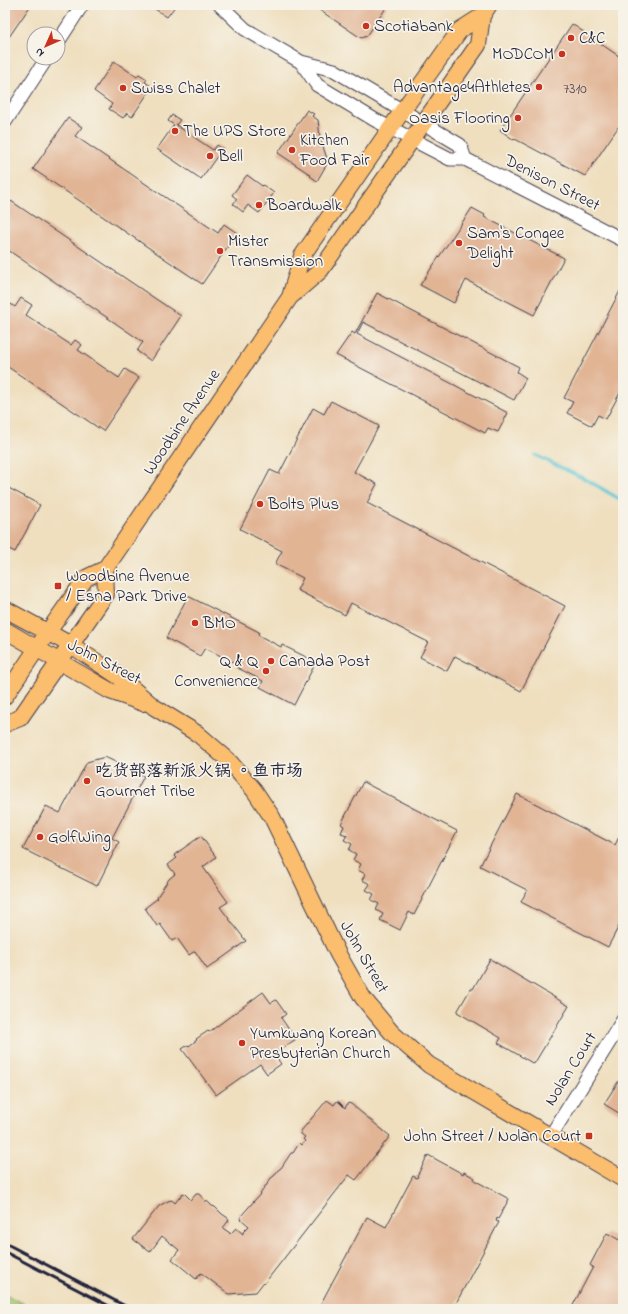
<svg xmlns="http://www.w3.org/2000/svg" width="628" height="1314" font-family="'Indie Flower','LXGW WenKai TC',sans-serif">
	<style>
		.green { fill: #a6c871; stroke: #647556 }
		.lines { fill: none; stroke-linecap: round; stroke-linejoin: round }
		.stream { stroke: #59c5d2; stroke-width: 3.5 }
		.building { fill: #e1b494 }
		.minor-casing { stroke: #413e4f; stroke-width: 15 }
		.major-casing { stroke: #413e4f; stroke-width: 18 }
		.minor { stroke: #fff; stroke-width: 13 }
		.major { stroke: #fbbd6e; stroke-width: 16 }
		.rail { stroke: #22223b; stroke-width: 3 }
		.poi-dot { fill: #c8321e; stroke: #f7f3e8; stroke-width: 1.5 }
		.labels { text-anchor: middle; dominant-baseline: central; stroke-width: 3.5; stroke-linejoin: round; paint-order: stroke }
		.number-label { font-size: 15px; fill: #524651 }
		.poi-label { font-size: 17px; fill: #22223b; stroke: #f7f3e8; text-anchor: start }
		.street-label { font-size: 17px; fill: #22223b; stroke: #f7f3e8 }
	</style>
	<rect width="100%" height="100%" fill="#f7f3e8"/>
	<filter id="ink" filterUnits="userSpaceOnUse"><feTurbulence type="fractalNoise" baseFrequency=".025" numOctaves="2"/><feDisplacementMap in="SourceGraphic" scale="8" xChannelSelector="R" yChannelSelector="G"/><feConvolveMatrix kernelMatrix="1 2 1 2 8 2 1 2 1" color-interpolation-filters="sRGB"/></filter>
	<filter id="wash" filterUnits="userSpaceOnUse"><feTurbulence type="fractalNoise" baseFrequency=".012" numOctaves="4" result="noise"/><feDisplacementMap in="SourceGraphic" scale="16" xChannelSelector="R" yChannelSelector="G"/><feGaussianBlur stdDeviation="0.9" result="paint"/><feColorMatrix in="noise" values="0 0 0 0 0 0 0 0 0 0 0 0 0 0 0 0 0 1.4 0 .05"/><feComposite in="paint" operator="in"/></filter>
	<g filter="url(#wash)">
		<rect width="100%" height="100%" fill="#efdfbf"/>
		<!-- green -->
		<path class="green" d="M5,1295L36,1309H5Z"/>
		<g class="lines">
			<!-- stream -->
			<path class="stream" d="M535,455L589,481L623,501"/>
		</g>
		<g id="blocks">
			<!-- building -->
			<path class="building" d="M5,5H31L9,37L5,35Z
				M149,5H176L167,17Z
				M312,5H388L367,36L361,38Z
				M572,24L623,59V120L585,176L515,139L514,140L500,130Z
				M114,61L137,77L139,74L147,79L145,82L152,87L132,117L127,113L123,118L109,109L112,104L94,91Z
				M307,110L314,114L312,116L318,120L320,137L328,162L317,181L310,176L311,175L278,153Z
				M172,115L180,120L176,125L213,150L217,145L223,149L219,156L218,155L201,179L157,149L174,125L168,121Z
				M68,118L82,127L75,136L218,233L224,224L237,233L202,284L33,169Z
				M247,175L262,186L263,185L274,193L259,213L248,205L243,212L233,204L237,199L232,195Z
				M11,201L181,316L151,361L137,351L143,342L5,248V210Z
				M472,208L485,215L484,217L564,258L534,315L466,280L454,303L420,285Z
				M620,291L623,293V387L606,419L598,415L592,426L567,413L573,402L564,398Z
				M377,293L519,367L517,372L526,378L514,400L363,322L357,334L508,413L498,432L488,428L485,433L336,355L352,332L355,334Z
				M21,298L32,305L26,315L71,345L75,340L82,345L78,350L119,378L125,369L139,378L103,431L5,365V300L15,307Z
				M331,401L379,426L354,472L377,484L367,503L565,606L521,691L455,656L447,671L420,657L428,642L351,603L345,615L297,590L303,578L275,564L282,551L240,529L270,470L279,474L313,408L324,414Z
				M5,486L40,505L15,552L5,547Z
				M188,596L259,632L258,635L281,647L282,645L316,662L294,705L260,687L263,681L236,667L237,664L205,648L200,656L166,638Z
				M105,757L144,776L112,838L119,842L97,886L23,849L46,806L60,813L87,762Z
				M363,782L457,831L414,915L409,912L400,930L380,920L383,914L376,910L379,904L371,900L374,894L366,890L370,884L362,880L365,874L358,870L361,864L353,860L356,854L349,850L352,844L344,840L347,835L341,833L344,826L341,824Z
				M517,794L615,845L620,835L623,837V918L608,947L521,902L527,890L480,866Z
				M201,836L216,857L203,867L228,902L220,907L246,941L207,969L195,951L189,955L177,938L172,941L160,924L157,926L145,908L158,898L157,897L169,879L175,874L168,865L177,858L174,855Z
				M490,959L569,1006L534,1064L498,1043L501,1038L457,1012L471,988L473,989Z
				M263,992L271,1003L276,1000L286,1014L281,1018L296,1039L274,1054L281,1064L267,1074L260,1064L216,1095L182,1049L188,1045L189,1046L197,1040L196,1039L208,1031L209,1032Z
				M623,1074V1118L621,1117L622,1115L604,1104Z
				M327,1100L334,1105L337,1101L339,1102L345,1108L348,1103L351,1104L390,1136L356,1180L349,1175L264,1284L263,1283L256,1292L229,1294L201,1273L196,1279L172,1259L179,1250L162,1236L150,1252L133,1239L159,1206L168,1201L172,1200L175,1203L183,1193L185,1194L191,1200L196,1194H199L205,1201H207L212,1206L215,1207L222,1214L228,1218L229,1220L223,1228L224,1229L230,1233V1234L236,1228L243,1234V1232L249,1226L241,1219V1216L261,1193L265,1186H266L271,1178L274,1176L278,1170L281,1168L291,1153H293L298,1145L300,1143L302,1145L305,1141L303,1139L305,1137L301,1134V1131Z
				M428,1155L463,1174L464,1172L475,1178L474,1180L509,1199L498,1219L497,1218L496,1221L499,1222L453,1309H318L367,1217L386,1227L413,1176L417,1178L418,1176H417Z
				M607,1233L623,1242V1309H571L593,1267L590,1265Z"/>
		</g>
	</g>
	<g filter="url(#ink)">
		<use href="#blocks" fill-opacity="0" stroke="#413e4f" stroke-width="1"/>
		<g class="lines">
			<!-- minor casing -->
			<g class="minor-casing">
				<path id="minor" d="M220,5L245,29L301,62L334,70L460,145L465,159
					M58,42L82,5
					M301,62L317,85L375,120L450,159H465L623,240
					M5,122L47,58
					M550,1137L623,1020"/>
			</g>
			<!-- major casing -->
			<g class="major-casing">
				<path id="major" d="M290,297L302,256L403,110L460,30L482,16L489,5
					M5,609L71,645L118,676L154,707L198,734L227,759L254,790L272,817L338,954L363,998L392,1033L429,1065L623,1179
					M5,630L110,691L143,703
					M5,696L48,632L86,578L105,569L290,297L320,271L478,45L482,16
					M5,724L20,718L106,594L105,569"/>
			</g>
			<!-- minor -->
			<use href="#minor" class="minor"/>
			<!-- major -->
			<use href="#major" class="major"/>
			<!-- rail -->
			<path class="rail" d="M5,1243L131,1309
				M5,1252L115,1309"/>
		</g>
	</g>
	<!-- markers -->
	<g class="poi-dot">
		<circle cx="366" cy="26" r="4"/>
		<circle cx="571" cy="38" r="4"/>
		<circle cx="562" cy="54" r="4"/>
		<circle cx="539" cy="87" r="4"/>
		<circle cx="123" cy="88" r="4"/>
		<circle cx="518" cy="118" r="4"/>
		<circle cx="175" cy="131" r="4"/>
		<circle cx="292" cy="150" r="4"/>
		<circle cx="210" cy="156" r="4"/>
		<circle cx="259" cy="205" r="4"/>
		<circle cx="459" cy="243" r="4"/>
		<circle cx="220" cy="251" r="4"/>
		<circle cx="260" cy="504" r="4"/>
		<rect x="54" y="582" width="8" height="8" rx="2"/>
		<circle cx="195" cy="623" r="4"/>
		<circle cx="271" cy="661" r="4"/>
		<circle cx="266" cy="671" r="4"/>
		<circle cx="87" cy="781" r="4"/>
		<circle cx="40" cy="837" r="4"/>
		<circle cx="242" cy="1043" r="4"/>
		<rect x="585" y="1132" width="8" height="8" rx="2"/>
	</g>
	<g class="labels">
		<!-- number labels -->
		<g class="number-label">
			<text x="575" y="89">7310</text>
		</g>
		<!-- poi labels -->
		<g class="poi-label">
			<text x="374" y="26">Scotiabank</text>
			<text x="579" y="38">C&amp;C</text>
			<text x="554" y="54" text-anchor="end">MODCOM</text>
			<text x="531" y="87" text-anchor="end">Advantage4Athletes</text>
			<text x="131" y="88">Swiss Chalet</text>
			<text x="510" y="118" text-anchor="end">Oasis Flooring</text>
			<text x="183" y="131">The UPS Store</text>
			<text x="300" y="140">Kitchen<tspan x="300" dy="20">Food Fair</tspan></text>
			<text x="218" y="156">Bell</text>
			<text x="267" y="205">Boardwalk</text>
			<text x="467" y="233">Sam's Congee<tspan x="467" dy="20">Delight</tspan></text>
			<text x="228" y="241">Mister<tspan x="228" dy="20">Transmission</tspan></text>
			<text x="268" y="504">Bolts Plus</text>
			<text x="66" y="576">Woodbine Avenue<tspan x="66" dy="20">/ Esna Park Drive</tspan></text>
			<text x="203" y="623">BMO</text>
			<text x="258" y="661" text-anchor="end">Q &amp; Q<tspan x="258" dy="20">Convenience</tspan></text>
			<text x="279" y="661">Canada Post</text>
			<text x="95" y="771">吃货部落新派火锅 。鱼市场<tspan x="95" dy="20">Gourmet Tribe</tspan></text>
			<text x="48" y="837">GolfWing</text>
			<text x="250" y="1033">Yumkwang Korean<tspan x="250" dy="20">Presbyterian Church</tspan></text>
			<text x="581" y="1136" text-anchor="end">John Street / Nolan Court</text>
		</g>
		<!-- street labels -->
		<g class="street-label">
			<text transform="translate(552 183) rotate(27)">Denison Street</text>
			<text transform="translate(182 422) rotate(-56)">Woodbine Avenue</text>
			<text transform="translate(104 662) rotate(27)">John Street</text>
			<text transform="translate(364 957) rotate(60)">John Street</text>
			<text transform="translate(571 1069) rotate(-58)">Nolan Court</text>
		</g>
	</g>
	<!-- margin -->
	<rect width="628" height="1314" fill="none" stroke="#f7f3e8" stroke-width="20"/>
	<!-- north arrow -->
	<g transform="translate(46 46) rotate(225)"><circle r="19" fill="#f7f3e8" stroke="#a29fa3"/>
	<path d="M0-3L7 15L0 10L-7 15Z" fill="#c8321e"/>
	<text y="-6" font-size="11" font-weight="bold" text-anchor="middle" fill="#22223b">N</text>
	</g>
</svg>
